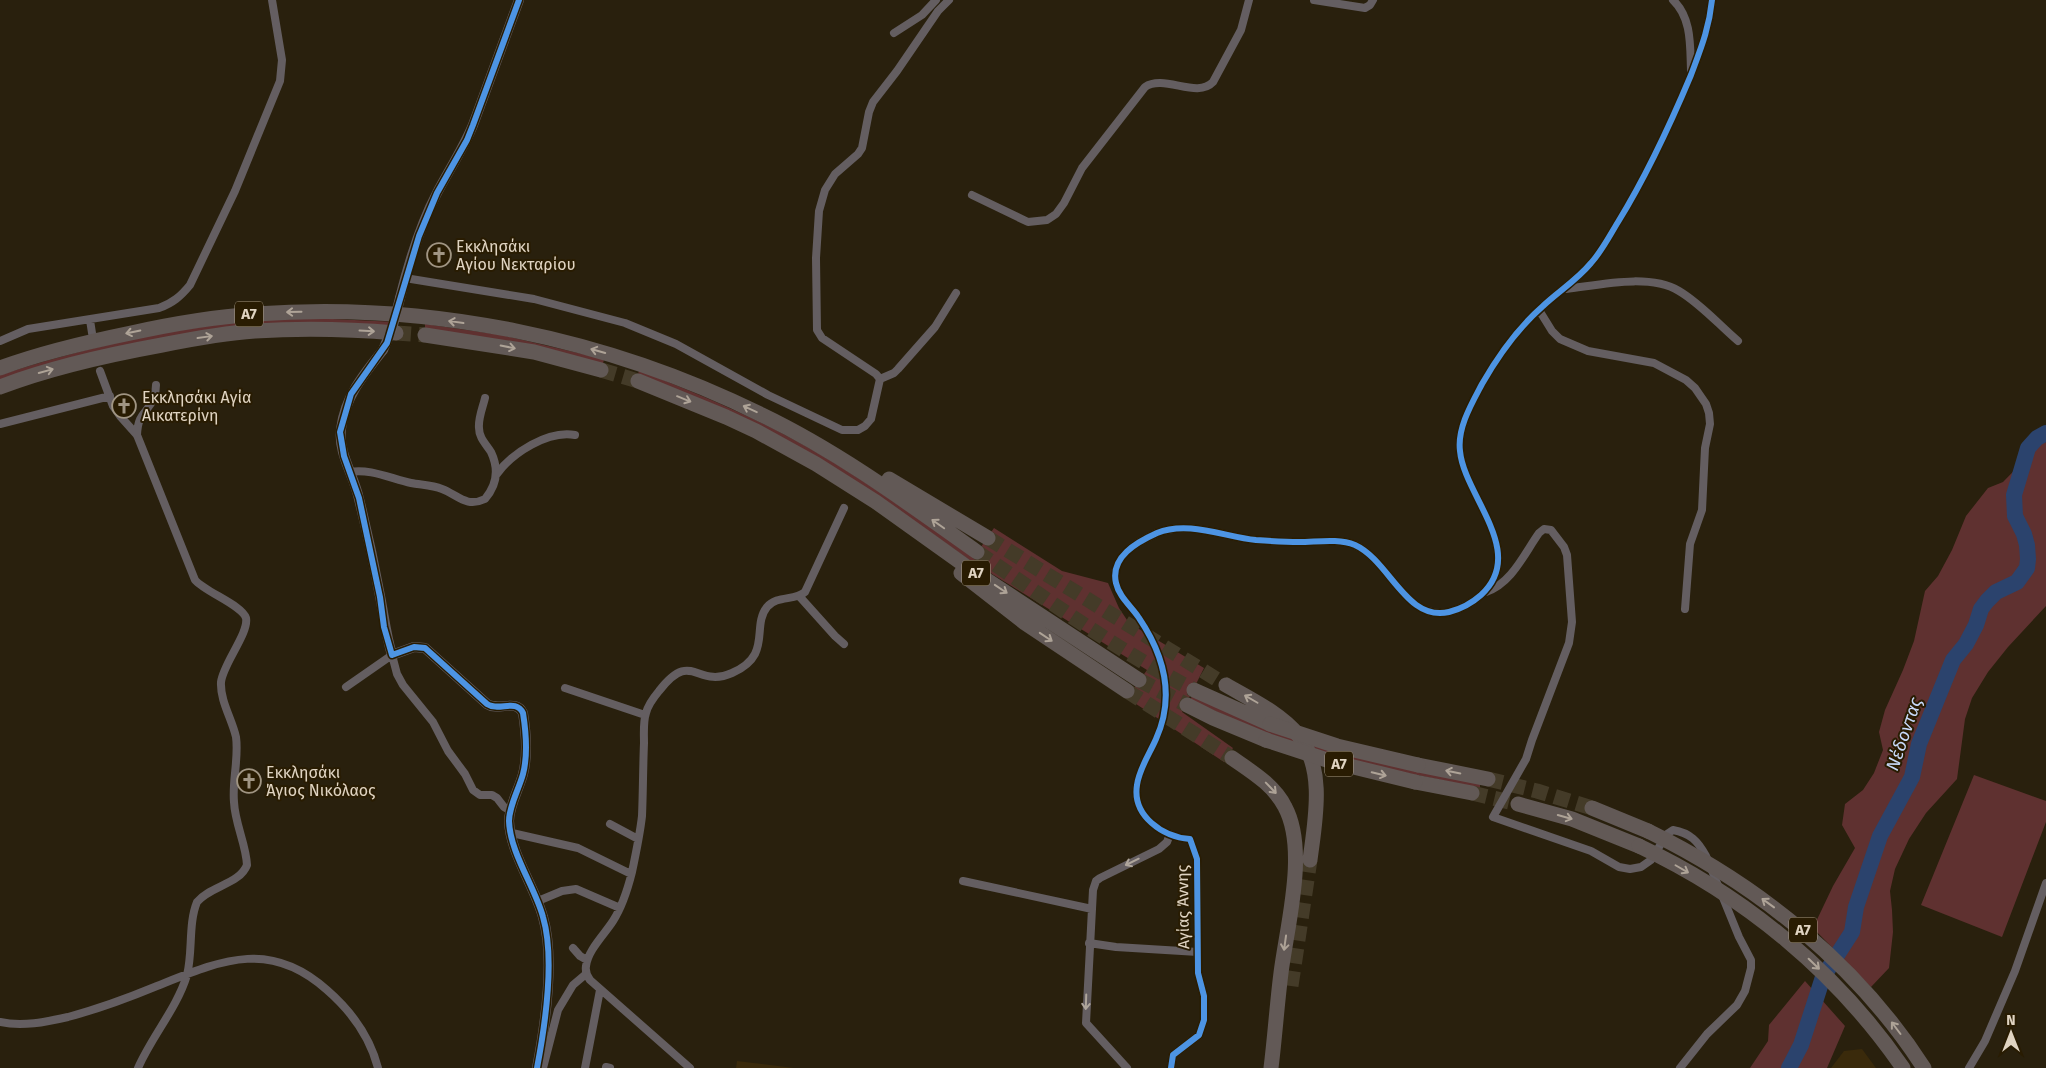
<svg xmlns="http://www.w3.org/2000/svg" width="2046" height="1068" font-family="'Fira Sans',sans-serif">
	<style>
		.built { fill: #3a2a0b }
		.green { fill: #5f3130 }
		.lines { fill: none; stroke-linecap: round; stroke-linejoin: round }
		.river { stroke: #2b436d; stroke-width: 16 }
		.motorway-tunnel { stroke: #443b28; stroke-width: 15; stroke-dasharray: 15 8; stroke-linecap: butt }
		.minor { stroke: #645e61; stroke-width: 8 }
		.tertiary { stroke: #645e61; stroke-width: 10 }
		.motorway { stroke: #625956; stroke-width: 15 }
		.tertiary-bridge { stroke: #645e61; stroke-width: 10 }
		.motorway-bridge { stroke: #625956; stroke-width: 15 }
		.cycleway-casing { stroke: #291c02; stroke-width: 9 }
		.cycleway { stroke: #4d94e3; stroke-width: 6 }
		.oneway { stroke: #aea397 }
		.oneway2 { stroke: #aea59b }
		.labels { text-anchor: middle; dominant-baseline: central; stroke-width: 4; stroke-linejoin: round; paint-order: stroke }
		.shield { fill: #291c02; stroke: #a99d88; stroke-width: 1 }
		.shield-label { font-size: 15px; font-weight: bold; fill: #e0d4c2 }
		.poi-label { font-size: 16px; fill: #e0d4c2; stroke: #291c02; text-anchor: start }
		.street-label { font-size: 16px; fill: #e0d4c2; stroke: #291c02 }
		.water-label { font-size: 18px; font-style: italic; fill: #c7d9f8; stroke: #291c02 }
	</style>
	<rect width="100%" height="100%" fill="#29200d"/>
	<!-- built -->
	<path class="built" d="M1862,1049L1876,1068H1831L1844,1051Z
		M737,1061L794,1068H736Z"/>
	<!-- green -->
	<path class="green" d="M311,318L397,322V327L312,323L0,380V375C81,349 165,329 250,321C270,319 291,319 311,318Z
		M425,324L502,335L604,359L603,364L425,329Z
		M639,370C690,391 741,411 789,437C854,471 913,516 974,557L994,528L1062,571L1108,583L1119,608L1129,623L1204,668L1182,712L1233,748L1224,762L1127,698L1147,670L971,561L880,497L638,375Z
		M2046,442V606L2008,647L1988,672L1972,698L1965,719L1957,779L1926,813L1909,839L1895,869L1890,891L1892,910L1893,932L1889,968L1871,987L1813,928L1833,886L1855,848L1842,825L1845,804L1863,790L1874,773L1883,750L1879,732L1885,710L1903,670L1914,641L1925,591L1938,576L1952,550L1966,516L1988,488L2003,482L2039,445Z
		M1192,696L1480,784V788L1363,764L1279,739L1190,700Z
		M1974,775L2046,801V822L2002,937L1921,905Z
		M1805,981L1845,1026L1827,1068H1750L1768,1041L1769,1025Z"/>
	<g class="lines">
		<!-- river -->
		<path class="river" d="M1789,1068L1801,1045L1823,977L1852,932L1856,907L1880,836L1912,777L1919,744L1953,660L1966,644L1976,625L1981,609L1987,601L1996,592L2017,582L2027,568L2028,559L2027,545L2024,534L2015,516L2014,495L2028,448L2037,438L2046,433"/>
		<!-- motorway-tunnel -->
		<path class="motorway-tunnel" d="M396,333L425,335
			M601,370L638,381
			M988,538L1226,685
			M977,552C1048,600 1118,651 1194,690
			M1139,680L1187,705
			M1127,691L1232,758
			M1488,779L1537,791L1592,808
			M1472,793L1518,804
			M1291,986L1310,860"/>
		<!-- minor -->
		<path class="minor" d="M1314,0L1365,8L1370,5L1373,0
			M1673,0C1692,18 1690,46 1691,70
			M894,33L922,15L936,0
			M972,195L1028,222L1047,220L1056,214L1064,203L1082,168L1145,87C1164,74 1197,99 1213,82L1241,30L1249,0
			M405,278L534,299L625,323L676,344L768,395L842,430H858L865,426L871,419L880,379L876,374L822,338L817,330L816,258L819,211L825,190L835,174L858,154L862,148L869,112L873,102L897,71L938,11L949,0
			M1566,289C1599,285 1649,273 1679,291C1701,304 1719,325 1738,341
			M1539,310L1552,331L1560,339L1588,351L1654,363L1686,380L1695,388L1706,404L1709,413L1710,424L1705,448L1702,510L1690,544L1685,609
			M90,320L92,333
			M0,341L28,329L159,308C173,303 181,296 190,285L235,191L280,81L282,60L272,0
			M100,371L113,406L120,416L137,435L195,580C205,592 242,605 246,618C249,633 223,664 221,682C220,701 232,719 236,737C239,758 232,781 234,802C235,824 246,844 247,865C240,884 210,886 197,902C188,924 193,952 187,975C177,1008 152,1036 138,1068
			M880,379L894,373L898,369L935,327L956,293
			M0,424L110,396
			M137,435C138,411 148,414 154,397C155,394 156,389 156,385
			M350,472C369,468 392,479 411,483C421,485 432,485 442,489C458,495 466,508 485,499C497,485 499,469 491,452C486,444 479,438 479,428C478,418 483,407 485,398
			M497,474C512,453 548,430 575,435
			M1486,592C1512,583 1524,554 1539,533L1544,529L1551,530L1564,547L1567,555L1572,622L1569,643L1532,740L1526,759L1493,817L1591,851L1619,867L1630,869L1641,867L1651,860L1667,834L1673,830C1690,833 1698,841 1706,856L1739,937L1751,960V968L1745,991L1737,1005L1707,1034L1680,1068
			M800,597L835,636L844,644
			M346,687L392,655L397,674L403,685L433,722L448,751L465,774L473,790L480,795H492L497,798L504,807L511,811
			M565,688L645,715
			M610,824L638,839
			M512,833L578,848L631,874
			M963,881L1092,909
			M538,901L562,891L576,889L620,908
			M1089,943L1116,947L1198,952
			M573,948L580,956L587,960
			M0,1022C22,1027 46,1022 68,1017C98,1009 128,998 157,986C220,961 269,938 327,990C350,1010 370,1037 378,1068
			M606,1067L610,1068
			M543,1068L558,1010L573,985L586,974
			M585,1068L600,990
			M690,1068L590,980C587,976 585,972 586,966C588,950 604,935 613,921C622,907 628,888 632,872C636,853 640,834 642,816C643,792 643,767 644,743C644,734 643,722 646,713C648,705 654,697 659,691C692,648 696,689 732,673C773,655 751,627 767,607C777,595 795,601 805,592L844,508
			M1127,1068L1086,1023L1093,890L1096,881L1100,878L1159,849L1167,842L1170,834
			M1171,1068L1173,1055L1199,1035L1204,1020V996L1198,973L1197,859L1190,839C1163,837 1132,816 1137,785C1139,769 1150,753 1156,739C1175,697 1164,655 1139,618C1132,607 1119,597 1116,583C1110,557 1137,542 1157,533C1188,520 1225,537 1256,540C1270,541 1284,542 1299,542C1317,542 1338,538 1355,545C1390,561 1406,622 1449,612C1461,609 1472,603 1481,595C1528,552 1464,496 1460,451C1457,428 1472,403 1482,384C1498,356 1519,327 1543,306C1559,291 1577,280 1591,263C1602,251 1610,235 1618,222C1647,175 1670,125 1691,75C1701,48 1709,29 1712,0
			M1969,1068L1985,1041L2015,971L2046,883"/>
		<!-- tertiary -->
		<path class="tertiary" d="M400,298C409,262 420,225 437,193C449,170 463,149 473,125L519,0
			M383,350C363,375 345,397 341,429C338,454 354,475 359,499C367,531 374,563 380,596C384,616 386,635 392,655L414,647L425,648L487,704C499,712 516,698 523,713C526,732 528,755 523,774C519,789 509,806 509,821C510,853 535,887 543,917C555,958 545,1026 537,1068"/>
		<!-- motorway -->
		<path class="motorway" d="M425,335L534,352L601,370
			M0,368C43,352 87,342 131,333C172,324 213,317 255,314C428,301 607,338 762,415C839,452 908,503 977,552
			M638,381L726,417L756,431L816,464L876,502L967,567L1139,680
			M0,387C52,367 107,355 162,345C192,339 224,333 255,331C302,328 349,329 396,333
			M889,479L988,538
			M961,573L1025,623L1127,691
			M1226,685C1250,699 1280,713 1298,735C1326,768 1315,821 1310,860
			M1194,690L1270,724
			M1187,705L1213,718L1266,740
			M1232,758C1252,772 1274,785 1285,807C1308,850 1287,925 1281,973C1277,1004 1275,1036 1271,1068
			M1418,765L1488,779
			M1415,782L1472,793
			M1518,804L1572,819L1639,846
			M1592,808L1648,831"/>
		<!-- tertiary-bridge -->
		<path class="tertiary-bridge" d="M383,350L392,329L400,298"/>
		<!-- motorway-bridge -->
		<path class="motorway-bridge" d="M1270,724L1337,746L1418,765
			M1266,740L1333,762L1415,782
			M1648,831C1758,885 1857,964 1924,1068
			M1639,846C1745,896 1837,972 1903,1068"/>
		<!-- cycleway casing -->
		<g class="cycleway-casing">
			<path id="cycleway" d="M519,0L473,125L467,140L437,193L419,236L387,343L351,394L340,432L344,456L359,498L380,597L384,627L392,655L414,647L425,648L487,704C499,712 516,698 523,713C526,732 528,755 523,774C519,789 509,806 509,821C510,853 535,887 543,917C555,958 545,1026 537,1068
				M1171,1068L1173,1055L1199,1035L1204,1020V996L1198,973L1197,859L1190,839C1163,837 1132,816 1137,785C1139,769 1150,753 1156,739C1175,697 1164,655 1139,618C1132,607 1119,597 1116,583C1110,557 1137,542 1157,533C1188,520 1225,537 1256,540C1270,541 1284,542 1299,542C1317,542 1338,538 1355,545C1390,561 1406,622 1449,612C1461,609 1472,603 1481,595C1528,552 1464,496 1460,451C1457,428 1472,403 1482,384C1498,356 1519,327 1543,306C1559,291 1577,280 1591,263C1602,251 1610,235 1618,222C1647,175 1670,125 1691,75C1701,48 1709,29 1712,0"/>
		</g>
		<!-- cycleway -->
		<use href="#cycleway" class="cycleway"/>
	</g>
	<!-- one-way arrows -->
	<defs><path id="oneway-shaft" d="M-6 0H5M1.5-3L5.5 0L1.5 3" fill="none" stroke-width="1.6" stroke-linecap="round" stroke-linejoin="round" transform="scale(1.25)"/></defs>
	<g class="oneway">
		<use href="#oneway-shaft" transform="translate(294 312) rotate(179)"/>
		<use href="#oneway-shaft" transform="translate(456 322) rotate(-172)"/>
		<use href="#oneway-shaft" transform="translate(367 331) rotate(3)"/>
		<use href="#oneway-shaft" transform="translate(133 332) rotate(168)"/>
		<use href="#oneway-shaft" transform="translate(205 337) rotate(-8)"/>
		<use href="#oneway-shaft" transform="translate(508 347) rotate(11)"/>
		<use href="#oneway-shaft" transform="translate(598 351) rotate(-164)"/>
		<use href="#oneway-shaft" transform="translate(46 371) rotate(-15)"/>
		<use href="#oneway-shaft" transform="translate(684 399) rotate(22)"/>
		<use href="#oneway-shaft" transform="translate(750 409) rotate(-155)"/>
		<use href="#oneway-shaft" transform="translate(938 524) rotate(-145)"/>
		<use href="#oneway-shaft" transform="translate(1001 589) rotate(34)"/>
		<use href="#oneway-shaft" transform="translate(1046 637) rotate(34)"/>
		<use href="#oneway-shaft" transform="translate(1251 699) rotate(-150)"/>
		<use href="#oneway-shaft" transform="translate(1453 772) rotate(-169)"/>
		<use href="#oneway-shaft" transform="translate(1379 774) rotate(13)"/>
		<use href="#oneway-shaft" transform="translate(1271 788) rotate(46)"/>
		<use href="#oneway-shaft" transform="translate(1565 817) rotate(16)"/>
		<use href="#oneway-shaft" transform="translate(1682 869) rotate(30)"/>
		<use href="#oneway-shaft" transform="translate(1768 903) rotate(-144)"/>
		<use href="#oneway-shaft" transform="translate(1285 943) rotate(98)"/>
		<use href="#oneway-shaft" transform="translate(1814 964) rotate(44)"/>
		<use href="#oneway-shaft" transform="translate(1896 1028) rotate(-127)"/>
	</g>
	<g class="oneway2">
		<use href="#oneway-shaft" transform="translate(1132 862) rotate(154)"/>
		<use href="#oneway-shaft" transform="translate(1086 1002) rotate(92)"/>
	</g>
	<!-- icons -->
	<defs>
		<g id="church-ring" transform="scale(1.25)"><circle r="9.5" fill="#291c02" stroke="#a09583" stroke-width="1.5"/><path d="M-1.2-6h2.4v3.5h3.3v2.4h-3.3V6h-2.4V-.1h-3.3v-2.4h3.3Z" fill="#a09583"/></g>
	</defs>
	<g fill-rule="evenodd">
		<use href="#church-ring" x="439" y="255"/>
		<use href="#church-ring" x="124" y="406"/>
		<use href="#church-ring" x="249" y="781"/>
	</g>
	<g class="labels">
		<!-- shield labels -->
		<g class="shield">
			<rect x="235" y="301.5" width="28" height="25" rx="4"/>
			<rect x="962" y="560.5" width="28" height="25" rx="4"/>
			<rect x="1325" y="751.5" width="28" height="25" rx="4"/>
			<rect x="1789" y="917.5" width="28" height="25" rx="4"/>
		</g>
		<g class="shield-label">
			<text x="249" y="314">Α7</text>
			<text x="976" y="573">Α7</text>
			<text x="1339" y="764">Α7</text>
			<text x="1803" y="930">Α7</text>
		</g>
		<!-- poi labels -->
		<g class="poi-label">
			<text x="456" y="246">Εκκλησάκι<tspan x="456" dy="18">Αγίου Νεκταρίου</tspan></text>
			<text x="142" y="397">Εκκλησάκι Αγία<tspan x="142" dy="18">Αικατερίνη</tspan></text>
			<text x="266" y="772">Εκκλησάκι<tspan x="266" dy="18">Άγιος Νικόλαος</tspan></text>
		</g>
		<!-- street labels -->
		<g class="street-label">
			<text transform="translate(1183 907) rotate(-91)">Αγίας Άννης</text>
		</g>
		<!-- water labels -->
		<g class="water-label">
			<text transform="translate(1904 734) rotate(-71)">Νέδoντας</text>
		</g>
	</g>
	<!-- north arrow -->
	<g transform="translate(2011 1033)" stroke="#291c02" stroke-width="4" paint-order="stroke">
	<path d="M0-4L9 19L0 12L-9 19Z" fill="#e0d4c2"/>
	<text y="-8" font-size="14" font-weight="bold" text-anchor="middle" fill="#e0d4c2">N</text>
	</g>
</svg>
